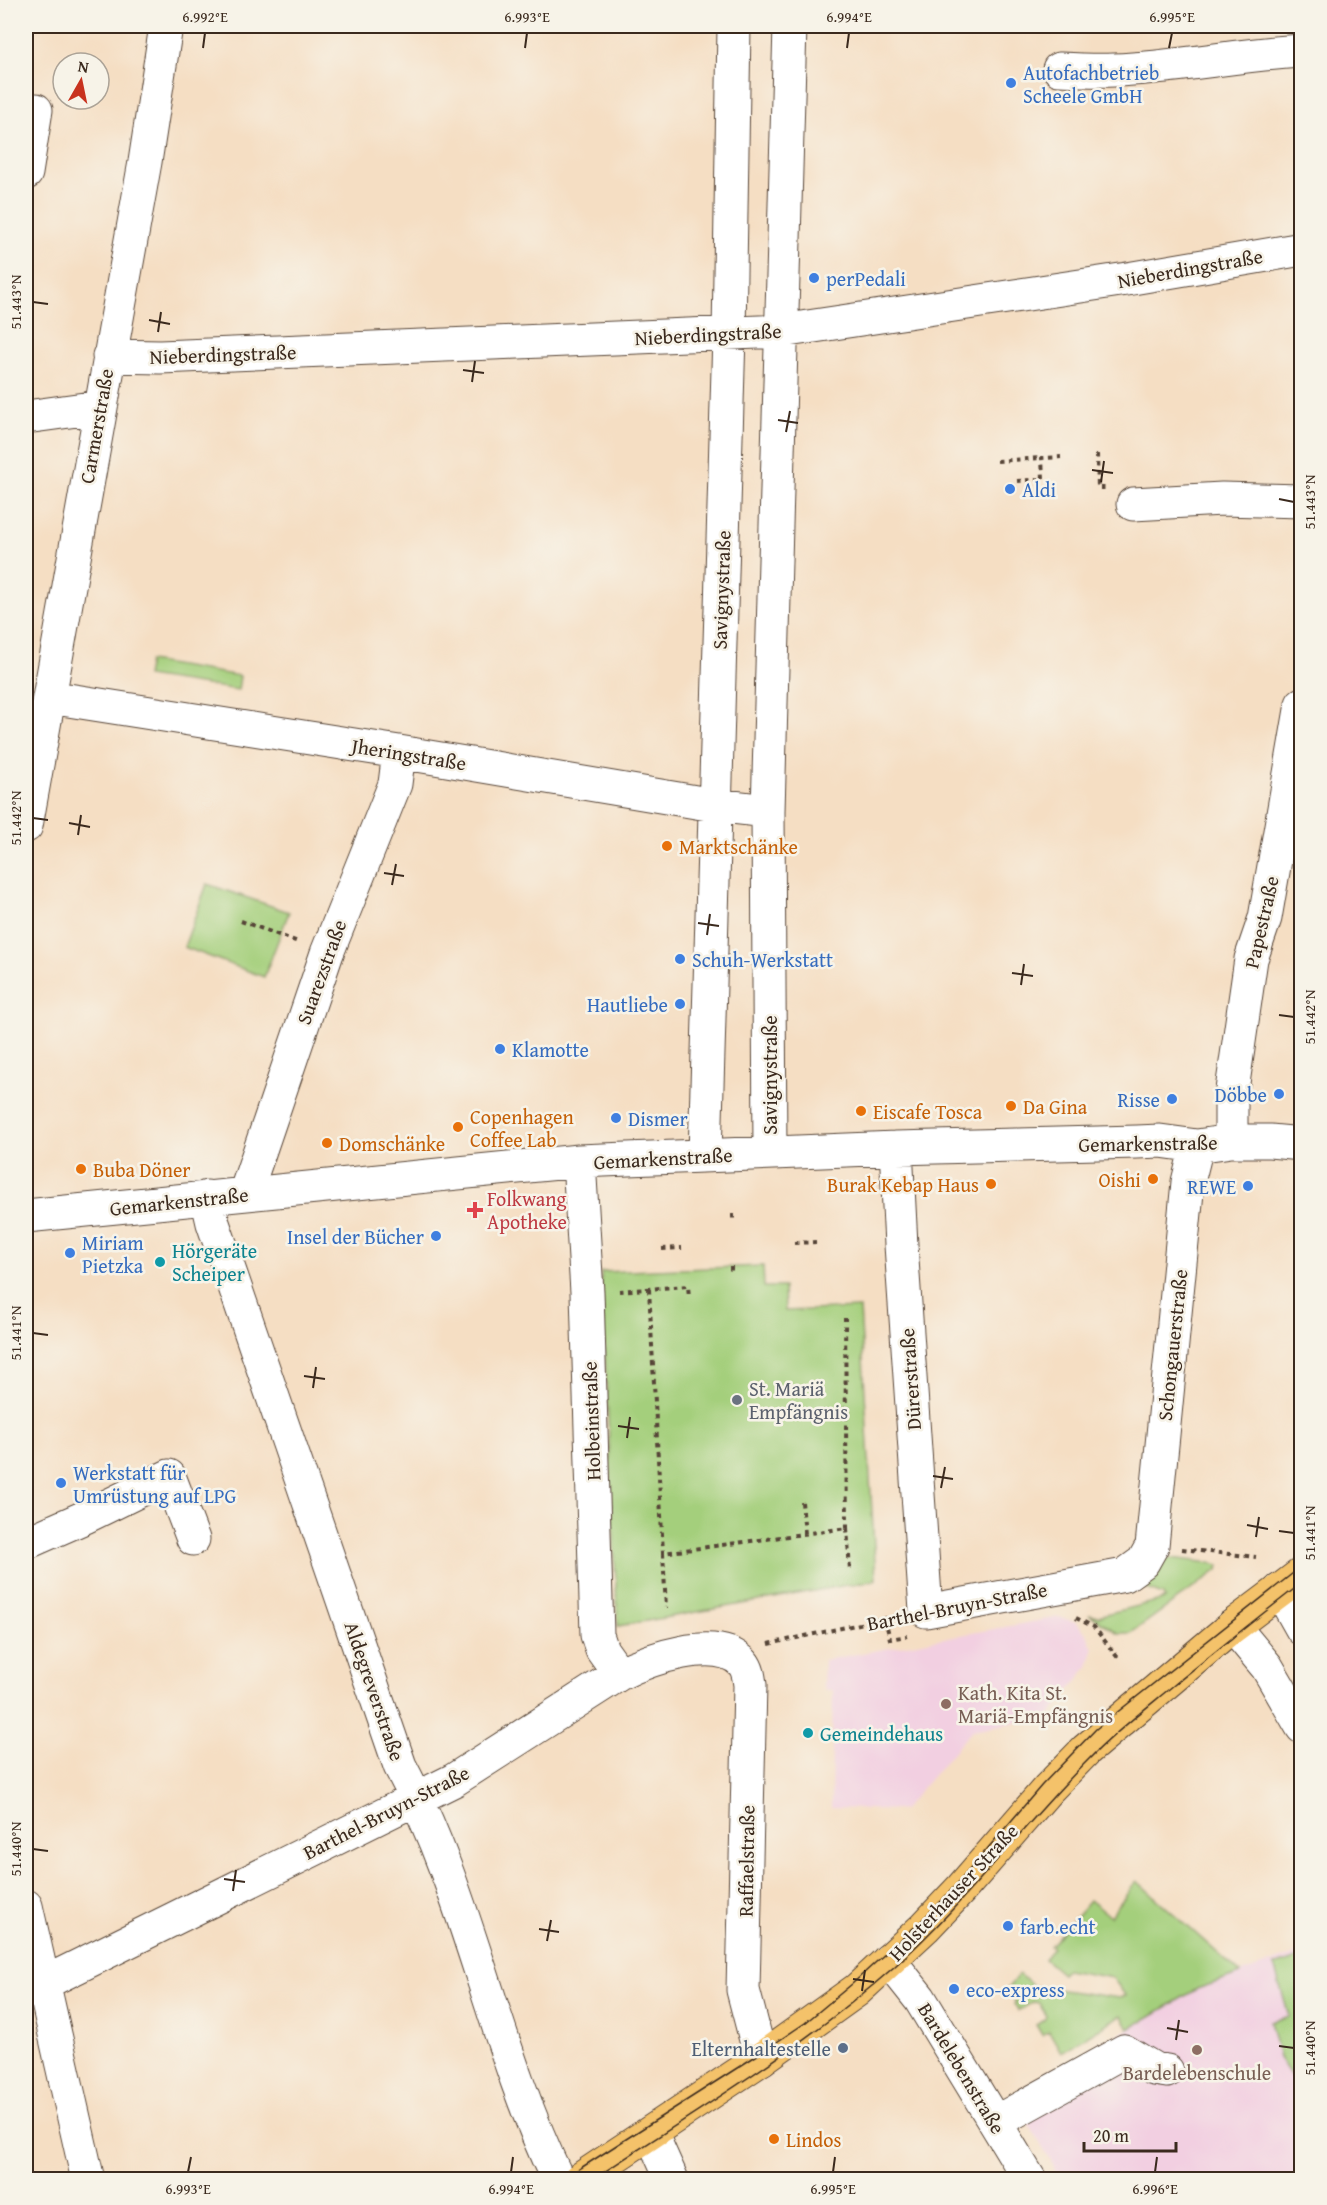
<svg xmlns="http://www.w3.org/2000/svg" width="1327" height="2205" font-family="'Gentium Book Plus',serif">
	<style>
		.built { fill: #f2cfe1 }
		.green { fill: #a4cf7b; stroke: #707c4c; stroke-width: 1.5 }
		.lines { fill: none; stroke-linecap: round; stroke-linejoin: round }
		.minor-casing { stroke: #574537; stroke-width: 35 }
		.major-casing { stroke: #574537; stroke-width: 35 }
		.path { stroke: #574537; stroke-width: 4; stroke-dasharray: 4.5 4.5; stroke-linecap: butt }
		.minor { stroke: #fff; stroke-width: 33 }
		.major { stroke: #f4c26a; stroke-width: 33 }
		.tram { stroke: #3b2a1e; stroke-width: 1.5 }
		.ticks { fill: none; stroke: #3b2a1e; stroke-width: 2 }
		.shop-dot { fill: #3f7fe0; stroke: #f7f3e8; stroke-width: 2 }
		.food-dot { fill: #e8710a; stroke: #f7f3e8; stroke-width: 2 }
		.health-dot { fill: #e0444e; stroke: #f7f3e8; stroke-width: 2 }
		.culture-dot { fill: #0f9aa8; stroke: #f7f3e8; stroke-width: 2 }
		.worship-dot { fill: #6b7280; stroke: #f7f3e8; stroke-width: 2 }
		.education-dot { fill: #8d6e63; stroke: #f7f3e8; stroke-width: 2 }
		.service-dot { fill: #5c6f8a; stroke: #f7f3e8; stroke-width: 2 }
		.labels { text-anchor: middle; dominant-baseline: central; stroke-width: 5; stroke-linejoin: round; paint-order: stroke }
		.shop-label { font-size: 20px; fill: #366cbe; stroke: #f7f3e8; text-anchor: start }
		.street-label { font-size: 20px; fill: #3b2a1e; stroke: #f7f3e8 }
		.food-label { font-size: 20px; fill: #c56008; stroke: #f7f3e8; text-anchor: start }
		.health-label { font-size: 20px; fill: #be3a42; stroke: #f7f3e8; text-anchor: start }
		.culture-label { font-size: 20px; fill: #0d838f; stroke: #f7f3e8; text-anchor: start }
		.worship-label { font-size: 20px; fill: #5b616d; stroke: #f7f3e8; text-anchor: start }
		.education-label { font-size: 20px; fill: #785e54; stroke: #f7f3e8; text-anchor: start }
		.service-label { font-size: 20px; fill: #4e5e75; stroke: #f7f3e8; text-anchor: end }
		.neatline { fill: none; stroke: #3b2a1e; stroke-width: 2 }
		.ticks-label { font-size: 15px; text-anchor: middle; fill: #3b2a1e }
	</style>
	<rect width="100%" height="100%" fill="#f7f3e8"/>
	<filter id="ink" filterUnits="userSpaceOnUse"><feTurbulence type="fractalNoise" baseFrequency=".0167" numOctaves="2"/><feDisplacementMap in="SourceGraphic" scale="12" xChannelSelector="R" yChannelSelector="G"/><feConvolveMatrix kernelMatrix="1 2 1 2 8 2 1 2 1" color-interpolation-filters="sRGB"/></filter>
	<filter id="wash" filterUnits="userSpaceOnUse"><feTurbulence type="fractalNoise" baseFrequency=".008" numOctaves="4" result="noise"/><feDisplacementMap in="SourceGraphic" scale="24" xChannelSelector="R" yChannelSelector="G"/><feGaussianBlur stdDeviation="1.35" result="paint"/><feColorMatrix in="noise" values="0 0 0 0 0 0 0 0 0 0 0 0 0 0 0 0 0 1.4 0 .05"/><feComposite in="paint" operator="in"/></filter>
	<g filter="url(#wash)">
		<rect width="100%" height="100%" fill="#f5dec3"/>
		<!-- built -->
		<path class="built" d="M1059,1617L1076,1622L1087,1634L1093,1649L1088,1667L1049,1717L972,1730L903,1810L831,1808L833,1690H823L824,1660Z
			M1301,1952V2179H1061L1013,2097L1197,1989Z"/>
		<!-- green -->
		<path class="green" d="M149,661L240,676L238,690L146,676Z
			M207,884L289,912L264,977L184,947Z
			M763,1266L764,1287H784L785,1311L860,1308L876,1580L618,1626L601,1272Z
			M1163,1557L1211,1563L1219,1565L1218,1570L1131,1633H1118L1089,1614L1098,1616L1165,1599L1163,1595L1144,1588L1158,1574Z
			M1137,1881L1241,1974L1197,1989L1129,2029L1121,2015L1061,2052L1049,2031L1042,2035L1036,2025L1044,2020L1046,2016L1039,2003L1033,2002L1018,2011L1014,2004L1016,2002L1007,1989L1019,1974L1033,1986L1120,1998L1125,1995L1113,1978L1066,1970L1062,1974L1044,1959L1053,1948L1050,1946L1090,1900L1110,1916Z
			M1301,1957H1302L1301,2091L1279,2058L1270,2022L1289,2016L1274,1966Z"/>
	</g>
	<g filter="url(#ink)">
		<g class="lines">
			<!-- minor casing -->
			<g class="minor-casing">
				<path id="minor" d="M1059,69C1078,70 1096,71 1114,70C1177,68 1239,54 1302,51
					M26,110H36L26,173
					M109,356L160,357L781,331L1127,279L1302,249
					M26,417L99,407
					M1133,504L1222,499L1302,501
					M49,697L399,752L714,805L768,811
					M26,826L145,162L166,26
					M1231,1141V1097L1251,959L1265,918L1302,704
					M896,1148L901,1245L926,1611L1125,1575L1143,1562L1152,1546L1188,1182L1197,1146
					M770,1153L768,811L790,26
					M705,1155L729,335L734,26
					M579,1161L587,1292L597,1635L602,1650L619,1674
					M245,1194L327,953L395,784L399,752
					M207,1197L213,1223L400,1766C470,1897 493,2046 558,2180
					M26,1216L579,1161L896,1148L1137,1142L1160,1141L1197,1146L1231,1141H1270L1302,1144
					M26,1543L85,1517L169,1476L193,1539
					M1280,1590L1302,1629
					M1233,1626L1267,1667L1302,1727
					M26,1906L88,2180
					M889,1960L920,1999L1030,2180
					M26,1992L454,1780L619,1674C647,1660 717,1634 743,1663C748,1669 749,1677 750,1685L743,1990L761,2059
					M996,2122L1124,2051L1154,2069L1167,2071
					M651,2133L672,2180"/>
			</g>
			<!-- major casing -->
			<g class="major-casing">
				<path id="major" d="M579,2180L761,2059L857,1990L925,1927L962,1888L1048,1789L1086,1750L1233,1626L1302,1574"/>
			</g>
			<!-- path -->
			<path class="path" d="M1097,454L1098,488H1105
				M997,461L1042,458
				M1017,481L1043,479L1042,458L1061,457
				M241,921L298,942
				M733,1214V1221
				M794,1243L816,1242
				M662,1249L682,1248
				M731,1266V1275
				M649,1289L663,1553L847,1528L845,1318
				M619,1291L688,1286L689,1297
				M802,1502L805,1534
				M847,1528L850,1570
				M1182,1549L1256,1557
				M663,1553L666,1608
				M1076,1618L1094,1627L1118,1658
				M885,1619L890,1639L907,1636
				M769,1644L896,1616"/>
			<!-- minor -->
			<use href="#minor" class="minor"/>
			<!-- major -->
			<use href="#major" class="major"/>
			<!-- tram -->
			<path class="tram" d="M562,2180L759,2054L805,2023L852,1984L921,1921L957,1884L1042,1785L1096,1729L1302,1566
				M592,2180C694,2112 802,2049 894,1967C965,1904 1022,1826 1089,1759C1115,1732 1145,1709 1174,1685C1216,1651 1259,1616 1302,1583"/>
		</g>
	</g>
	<!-- ticks -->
	<path class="ticks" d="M203,48L205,33M525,48L527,33M847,48L849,33M1169,48L1172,33M33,302L48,304M149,320L170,324M158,332L161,312M463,370L484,373M472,382L475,361M778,420L798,423M786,432L790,411M1092,470L1113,473M1101,482L1104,461M1279,499L1294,502M33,818L48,820M69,823L90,827M78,835L81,815M384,873L404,876M392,885L396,864M698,923L719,926M707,935L710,914M1012,973L1033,976M1021,985L1024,964M1279,1015L1294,1017M33,1333L48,1335M304,1376L325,1379M313,1388L316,1367M618,1426L639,1429M627,1438L630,1417M933,1476L953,1479M941,1488L945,1467M1247,1525L1268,1529M1279,1531L1294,1533M1256,1537L1259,1517M33,1849L48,1851M224,1879L245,1882M233,1891L236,1870M539,1929L559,1932M547,1941L551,1920M853,1979L874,1982M862,1991L865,1970M1167,2028L1188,2032M1176,2040L1179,2020M1279,2046L1294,2048M188,2172L191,2157M511,2172L513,2157M833,2172L835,2157M1155,2172L1157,2157"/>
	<!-- markers -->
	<g class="shop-dot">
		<circle cx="1011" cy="83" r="6"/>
		<circle cx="814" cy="278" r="6"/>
		<circle cx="1010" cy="489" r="6"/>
		<circle cx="680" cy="959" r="6"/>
		<circle cx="680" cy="1004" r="6"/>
		<circle cx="500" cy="1049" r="6"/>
		<circle cx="1279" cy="1094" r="6"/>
		<circle cx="1172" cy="1099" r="6"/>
		<circle cx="616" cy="1118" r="6"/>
		<circle cx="1248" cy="1186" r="6"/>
		<circle cx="436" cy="1236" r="6"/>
		<circle cx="70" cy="1253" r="6"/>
		<circle cx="61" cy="1483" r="6"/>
		<circle cx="1008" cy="1926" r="6"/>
		<circle cx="954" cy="1989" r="6"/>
	</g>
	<g class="food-dot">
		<circle cx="667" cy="846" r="6"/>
		<circle cx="1011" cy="1106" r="6"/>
		<circle cx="861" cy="1111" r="6"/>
		<circle cx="458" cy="1127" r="6"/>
		<circle cx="327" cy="1143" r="6"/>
		<circle cx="81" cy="1169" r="6"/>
		<circle cx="1153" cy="1179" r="6"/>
		<circle cx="991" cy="1184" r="6"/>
		<circle cx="774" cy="2139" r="6"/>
	</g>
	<path class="health-dot" d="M472 1201h6v6h6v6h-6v6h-6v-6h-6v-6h6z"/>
	<g class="culture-dot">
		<circle cx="160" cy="1262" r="6"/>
		<circle cx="808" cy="1733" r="6"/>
	</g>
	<circle class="worship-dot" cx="737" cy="1400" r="6"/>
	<g class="education-dot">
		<circle cx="946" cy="1704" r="6"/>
		<circle cx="1197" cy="2050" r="6"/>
	</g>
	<circle class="service-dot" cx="843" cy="2048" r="6"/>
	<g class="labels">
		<!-- shop labels -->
		<g class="shop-label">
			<text x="1023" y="72">Autofachbetrieb<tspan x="1023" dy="23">Scheele GmbH</tspan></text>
			<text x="826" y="278">perPedali</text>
			<text x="1022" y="489">Aldi</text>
			<text x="692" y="959">Schuh-Werkstatt</text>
			<text x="668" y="1004" text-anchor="end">Hautliebe</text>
			<text x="512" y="1049">Klamotte</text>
			<text x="1267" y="1094" text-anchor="end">Döbbe</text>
			<text x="1160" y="1099" text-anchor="end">Risse</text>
			<text x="628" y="1118">Dismer</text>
			<text x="1236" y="1186" text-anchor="end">REWE</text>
			<text x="424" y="1236" text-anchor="end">Insel der Bücher</text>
			<text x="82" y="1242">Miriam<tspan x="82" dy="23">Pietzka</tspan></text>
			<text x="73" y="1472">Werkstatt für<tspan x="73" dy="23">Umrüstung auf LPG</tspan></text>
			<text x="1020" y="1926">farb.echt</text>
			<text x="966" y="1989">eco-express</text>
		</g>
		<!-- street labels -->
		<g class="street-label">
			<text transform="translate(1190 268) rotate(-10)">Nieberdingstraße</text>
			<text transform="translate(708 334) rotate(-3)">Nieberdingstraße</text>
			<text transform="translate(223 354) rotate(-2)">Nieberdingstraße</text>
			<text transform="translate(96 426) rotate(-80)">Carmerstraße</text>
			<text transform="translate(721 590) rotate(-88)">Savignystraße</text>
			<text transform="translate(409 754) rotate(9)">Jheringstraße</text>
			<text transform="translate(1261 922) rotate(-77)">Papestraße</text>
			<text transform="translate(321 972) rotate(-70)">Suarezstraße</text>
			<text transform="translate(769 1075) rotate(-90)">Savignystraße</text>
			<text transform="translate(1148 1143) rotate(-1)">Gemarkenstraße</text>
			<text transform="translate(663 1158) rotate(-3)">Gemarkenstraße</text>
			<text transform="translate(179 1201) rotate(-6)">Gemarkenstraße</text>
			<text transform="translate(1172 1345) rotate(-84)">Schongauerstraße</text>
			<text transform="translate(910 1379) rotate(-94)">Dürerstraße</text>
			<text transform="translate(591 1421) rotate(-92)">Holbeinstraße</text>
			<text transform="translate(957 1606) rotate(-11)">Barthel-Bruyn-Straße</text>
			<text transform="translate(375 1691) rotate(71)">Aldegreverstraße</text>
			<text transform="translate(386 1812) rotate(-27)">Barthel-Bruyn-Straße</text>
			<text transform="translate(746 1861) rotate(-89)">Raffaelstraße</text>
			<text transform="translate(953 1892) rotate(-47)">Holsterhauser Straße</text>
			<text transform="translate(962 2068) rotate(59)">Bardelebenstraße</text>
		</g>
		<!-- food labels -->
		<g class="food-label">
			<text x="679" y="846">Marktschänke</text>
			<text x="1023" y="1106">Da Gina</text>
			<text x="873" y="1111">Eiscafe Tosca</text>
			<text x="470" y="1116">Copenhagen<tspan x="470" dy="23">Coffee Lab</tspan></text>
			<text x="339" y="1143">Domschänke</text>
			<text x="93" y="1169">Buba Döner</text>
			<text x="1141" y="1179" text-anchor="end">Oishi</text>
			<text x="979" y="1184" text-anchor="end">Burak Kebap Haus</text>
			<text x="786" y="2139">Lindos</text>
		</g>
		<!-- health labels -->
		<g class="health-label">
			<text x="487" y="1198">Folkwang<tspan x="487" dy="23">Apotheke</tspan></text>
		</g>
		<!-- culture labels -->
		<g class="culture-label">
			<text x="172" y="1250">Hörgeräte<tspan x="172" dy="23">Scheiper</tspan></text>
			<text x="820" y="1733">Gemeindehaus</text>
		</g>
		<!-- worship labels -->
		<g class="worship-label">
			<text x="749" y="1388">St. Mariä<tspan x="749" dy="23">Empfängnis</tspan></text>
		</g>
		<!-- education labels -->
		<g class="education-label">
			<text x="958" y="1692">Kath. Kita St.<tspan x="958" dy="23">Mariä-Empfängnis</tspan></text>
			<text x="1197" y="2072" text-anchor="middle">Bardelebenschule</text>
		</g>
		<!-- service labels -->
		<g class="service-label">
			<text x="831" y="2048">Elternhaltestelle</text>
		</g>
	</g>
	<!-- margin -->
	<rect width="1327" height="2205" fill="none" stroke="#f7f3e8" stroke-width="66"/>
	<!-- north arrow -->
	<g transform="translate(81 81) rotate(9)"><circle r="28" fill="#f7f3e8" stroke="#aca397" stroke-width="1.5"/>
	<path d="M0-4.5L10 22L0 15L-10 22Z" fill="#c8321e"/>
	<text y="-9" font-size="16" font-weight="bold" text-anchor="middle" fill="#3b2a1e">N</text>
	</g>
	<!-- scale -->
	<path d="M1084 2142v9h92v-9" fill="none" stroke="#3b2a1e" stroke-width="3"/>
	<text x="1093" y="2142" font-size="18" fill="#3b2a1e" stroke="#f7f3e8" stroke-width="4.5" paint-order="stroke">20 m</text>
	<rect x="33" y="33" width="1261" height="2139" class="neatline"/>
	<g class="ticks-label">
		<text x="205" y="22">6.992°E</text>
		<text x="527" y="22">6.993°E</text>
		<text x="849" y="22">6.994°E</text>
		<text x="1172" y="22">6.995°E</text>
		<text transform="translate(16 302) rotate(-90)" y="5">51.443°N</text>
		<text transform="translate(1310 502) rotate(-90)" y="5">51.443°N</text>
		<text transform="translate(16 818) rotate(-90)" y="5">51.442°N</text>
		<text transform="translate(1310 1017) rotate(-90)" y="5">51.442°N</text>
		<text transform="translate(16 1333) rotate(-90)" y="5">51.441°N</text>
		<text transform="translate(1310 1533) rotate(-90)" y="5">51.441°N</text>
		<text transform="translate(16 1849) rotate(-90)" y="5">51.440°N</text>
		<text transform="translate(1310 2048) rotate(-90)" y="5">51.440°N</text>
		<text x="188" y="2194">6.993°E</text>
		<text x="511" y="2194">6.994°E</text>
		<text x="833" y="2194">6.995°E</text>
		<text x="1155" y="2194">6.996°E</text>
	</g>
</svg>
